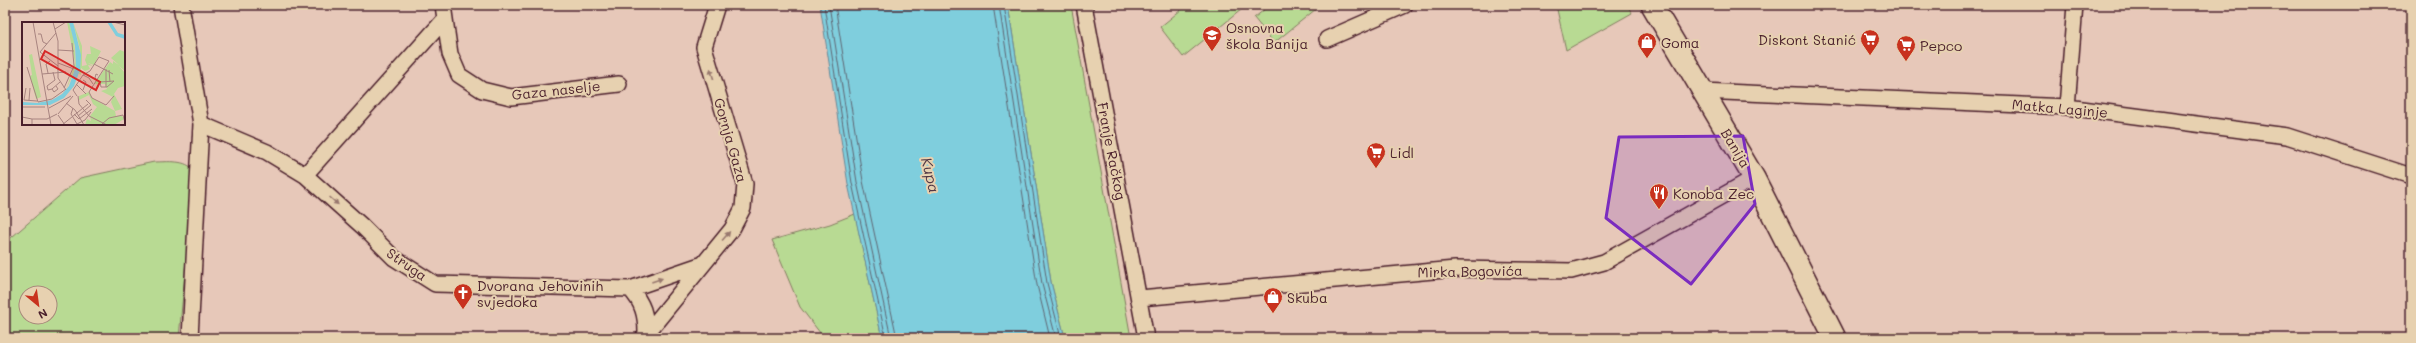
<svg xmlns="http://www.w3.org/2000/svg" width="2416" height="343" font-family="Mali,sans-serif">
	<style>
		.green { fill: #b8da93; stroke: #817c5f; fill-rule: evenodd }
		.water { fill: #7fcedd; stroke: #6a8896 }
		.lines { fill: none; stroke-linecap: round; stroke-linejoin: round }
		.shore { stroke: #5f6572; stroke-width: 1 }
		.street-casing { stroke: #4a1f2b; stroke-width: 18 }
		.secondary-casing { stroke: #4a1f2b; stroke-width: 24 }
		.street { stroke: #e7d1b0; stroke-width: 15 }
		.secondary { stroke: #e7d1b0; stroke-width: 21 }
		.oneway { fill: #98786e }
		.marked { fill: #7b2cbf; fill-opacity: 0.2; stroke: #7b2cbf; stroke-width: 3; stroke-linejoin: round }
		.labels { text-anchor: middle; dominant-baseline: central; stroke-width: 4; stroke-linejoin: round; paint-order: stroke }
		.poi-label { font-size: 14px; fill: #4a1f2b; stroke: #e7d1b0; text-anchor: start }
		.street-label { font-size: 14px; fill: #4a1f2b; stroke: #e7d1b0 }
		.water-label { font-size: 15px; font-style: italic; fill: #523946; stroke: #e7d1b0 }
		.inset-road { fill: none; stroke: #a88480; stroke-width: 1 }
		.view { fill: #d62828; fill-opacity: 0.15; stroke: #d62828; stroke-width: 2 }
		.inset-edge { fill: none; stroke: #4a1f2b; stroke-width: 2 }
	</style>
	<rect width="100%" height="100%" fill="#e7c8b9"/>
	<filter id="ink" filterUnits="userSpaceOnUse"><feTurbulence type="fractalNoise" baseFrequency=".025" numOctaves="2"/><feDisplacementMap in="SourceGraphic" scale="8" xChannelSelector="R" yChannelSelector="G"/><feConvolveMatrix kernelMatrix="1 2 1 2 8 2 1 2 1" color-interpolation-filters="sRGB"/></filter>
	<g filter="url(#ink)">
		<!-- green -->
		<path class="green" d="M1008,5H1071L1131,338H1065L1051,282Z
			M1187,5H1247L1183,57L1160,27Z
			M1270,5H1313L1316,9L1274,43L1254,18Z
			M1556,5H1627L1632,13L1566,50Z
			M154,162C167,162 187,159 194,171L179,338H5L7,330L5,326V243L80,178ZM26,293H50V317H26Z
			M855,214L882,338H824L800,307L772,240L830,224Z"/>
		<!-- water -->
		<path class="water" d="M820,5H1008L1051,282L1065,338H882L848,184Z"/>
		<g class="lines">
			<!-- shore -->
			<path class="shore" d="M824,5L852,183L886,338
				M829,5L857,182L891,338
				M835,5L863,181L897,338
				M993,5L1037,285L1050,338
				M999,5L1042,284L1056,338
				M1004,5L1047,283L1061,338"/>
			<!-- street casing -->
			<g class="street-casing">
				<path id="street" d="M181,5L201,124L190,338
					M443,5L450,54L459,75L482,90L511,97L619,84
					M1084,5L1146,338
					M1327,39L1405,5
					M1702,91L2067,107L2287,136L2411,176
					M2067,107L2075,5
					M201,124L267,152L305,175L362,226L394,258L435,284L630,289L700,265
					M305,175L444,20
					M630,289C643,303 646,315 646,333
					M1140,298L1455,269L1571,271L1604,262L1754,178
					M643,338L732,229L743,208L745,184L704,47L717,5"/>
			</g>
			<!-- secondary casing -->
			<g class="secondary-casing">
				<path id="secondary" d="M1652,5L1754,178L1835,338"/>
			</g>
			<!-- street -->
			<use href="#street" class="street"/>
			<!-- secondary -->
			<use href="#secondary" class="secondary"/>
		</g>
		<!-- one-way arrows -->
		<defs><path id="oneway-solid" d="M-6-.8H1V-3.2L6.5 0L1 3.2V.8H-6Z"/></defs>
		<g class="oneway">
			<use href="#oneway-solid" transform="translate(712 74) rotate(-107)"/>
			<use href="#oneway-solid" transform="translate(334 201) rotate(42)"/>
			<use href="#oneway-solid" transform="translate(726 236) rotate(-49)"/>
			<use href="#oneway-solid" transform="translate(657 280) rotate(-19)"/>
		</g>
	</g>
	<!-- marked area -->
	<path class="marked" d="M1743,136L1755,204L1691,284L1606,218L1619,137Z"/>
	<!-- icons -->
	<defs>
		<g id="school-pin" transform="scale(1)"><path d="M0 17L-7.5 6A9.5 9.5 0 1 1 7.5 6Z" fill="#c8321e" stroke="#e7d1b0"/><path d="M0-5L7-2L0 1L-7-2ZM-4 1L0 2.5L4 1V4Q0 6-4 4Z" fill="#fff"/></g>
		<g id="supermarket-pin" transform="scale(1)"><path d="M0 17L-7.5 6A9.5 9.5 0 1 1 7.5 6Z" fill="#c8321e" stroke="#e7d1b0"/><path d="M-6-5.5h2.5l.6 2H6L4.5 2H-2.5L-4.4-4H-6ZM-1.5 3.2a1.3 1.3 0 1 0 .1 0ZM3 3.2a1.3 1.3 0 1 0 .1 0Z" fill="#fff"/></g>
		<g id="shop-pin" transform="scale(1)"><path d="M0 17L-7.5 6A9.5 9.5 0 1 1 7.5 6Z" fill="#c8321e" stroke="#e7d1b0"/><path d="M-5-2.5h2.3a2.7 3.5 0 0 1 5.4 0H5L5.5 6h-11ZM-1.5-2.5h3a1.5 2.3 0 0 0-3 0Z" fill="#fff"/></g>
		<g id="restaurant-pin" transform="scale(1)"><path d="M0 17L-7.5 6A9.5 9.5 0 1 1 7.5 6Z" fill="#c8321e" stroke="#e7d1b0"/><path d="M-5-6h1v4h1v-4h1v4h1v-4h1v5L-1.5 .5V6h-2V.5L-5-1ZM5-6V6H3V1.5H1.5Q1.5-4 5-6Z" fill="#fff"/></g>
		<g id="church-pin" transform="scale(1)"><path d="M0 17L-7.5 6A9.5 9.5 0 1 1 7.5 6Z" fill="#c8321e" stroke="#e7d1b0"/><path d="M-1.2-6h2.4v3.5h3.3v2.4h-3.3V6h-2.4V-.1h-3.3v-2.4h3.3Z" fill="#fff"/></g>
	</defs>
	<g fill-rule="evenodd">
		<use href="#school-pin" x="1212" y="35"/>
		<use href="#supermarket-pin" x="1870" y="39"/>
		<use href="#shop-pin" x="1647" y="42"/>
		<use href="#supermarket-pin" x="1906" y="45"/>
		<use href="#supermarket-pin" x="1376" y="152"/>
		<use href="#restaurant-pin" x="1659" y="193"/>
		<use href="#church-pin" x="463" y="293"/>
		<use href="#shop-pin" x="1273" y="297"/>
	</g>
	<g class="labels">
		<!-- poi labels -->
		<g class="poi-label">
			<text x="1226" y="27">Osnovna<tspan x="1226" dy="16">škola Banija</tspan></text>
			<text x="1856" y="39" text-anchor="end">Diskont Stanić</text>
			<text x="1661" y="42">Goma</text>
			<text x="1920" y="45">Pepco</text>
			<text x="1390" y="152">Lidl</text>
			<text x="1673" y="193">Konoba Zec</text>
			<text x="477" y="285">Dvorana Jehovinih<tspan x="477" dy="16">svjedoka</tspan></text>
			<text x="1287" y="297">Skuba</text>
		</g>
		<!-- street labels -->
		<g class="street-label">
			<text transform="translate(556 90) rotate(-6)">Gaza naselje</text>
			<text transform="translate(2060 108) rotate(5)">Matka Laginje</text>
			<text transform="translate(731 140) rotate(74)">Gornja Gaza</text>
			<text transform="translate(1736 148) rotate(59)">Banija</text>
			<text transform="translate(1112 151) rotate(79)">Franje Račkog</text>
			<text transform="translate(407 264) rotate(35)">Struga</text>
			<text transform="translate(1470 271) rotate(-1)">Mirka Bogovića</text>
		</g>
		<!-- water labels -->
		<g class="water-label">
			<text transform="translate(931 175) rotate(76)">Kupa</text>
		</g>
	</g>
	<!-- overview -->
	<g transform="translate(22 22)">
		<rect width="103" height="103" fill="#e7c8b9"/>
		<path d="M45,0H47L52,18L54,45L44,68L53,41ZM51,0L60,24V44L65,43L63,38L65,32H69L68,24L79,29L72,43L66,41L71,44L66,43L68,47L63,49L59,46V53L57,52L58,27ZM98,28L103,30V49L97,44L103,51V64L96,66L92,72L100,87L93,89L94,94H100L102,97L92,103H63L65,97L69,99L68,94L75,85L71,82L67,73L57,78V74L67,70L70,76L93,89L89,80L91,75L79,69L85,67L83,62H72L88,40L91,42V39L97,43L89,36ZM10,32L19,75L14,77L8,54L10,53L7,33Z" fill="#b8da93"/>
		<path d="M47,0H51L59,33L58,48L52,64L42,76L28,83H0V80L15,81L30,78L40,72L47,64L54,44L53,24ZM85,0H89L96,11L103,13V17L94,14Z" fill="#7fcedd"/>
		<path class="inset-road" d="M11,0L29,103M31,0L36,19V56L44,68M91,0L103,3M33,7L44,0M34,11L18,30L36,44M16,12H19L21,20L25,22M36,28L52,29M36,41L52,47M72,42L91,52M5,45L16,80L30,77L44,67M87,48L88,60M26,51L24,42L28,39M20,52L44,50M61,53L68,49L77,35L87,39L67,70M61,53L67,56L71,62M76,53L74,52L73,56L78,60L92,59M61,58L64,60L61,68M78,60L79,65H85L92,59M54,62L64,72M34,64L36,67L32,70L30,67L38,60M84,65V47M4,66L2,78L15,79M42,66L52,44L50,21M30,67L26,68L25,64L33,58L31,50M67,70L70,76L84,83L92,74M55,74L51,68L61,53M56,74L57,82L67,94L85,103M7,78L8,66M44,81L53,88L62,103M0,85H23M27,86L49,74M51,86L49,92L55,102L63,98L69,90M36,92L51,74M52,92L57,97L70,87M36,93L43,103M56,94L69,83L64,78M0,95L10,97V103M10,97H25L35,92M80,102L87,96L101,93L103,101M40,103L66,82"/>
		<path class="view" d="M23,29L78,60L74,68L19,37Z"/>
		<rect width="103" height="103" class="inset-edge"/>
	</g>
	<!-- margin -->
	<rect width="2416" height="343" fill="none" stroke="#e7d1b0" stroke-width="20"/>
	<rect x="10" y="10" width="2396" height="323" fill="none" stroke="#4a1f2b" stroke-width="1.5" filter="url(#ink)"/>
	<!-- north arrow -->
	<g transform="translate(38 305) rotate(151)"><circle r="19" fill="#e7d1b0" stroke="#a88a7b"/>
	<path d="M0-3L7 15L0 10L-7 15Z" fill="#c8321e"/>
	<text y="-6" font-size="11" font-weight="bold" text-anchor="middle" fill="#4a1f2b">N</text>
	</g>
</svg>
